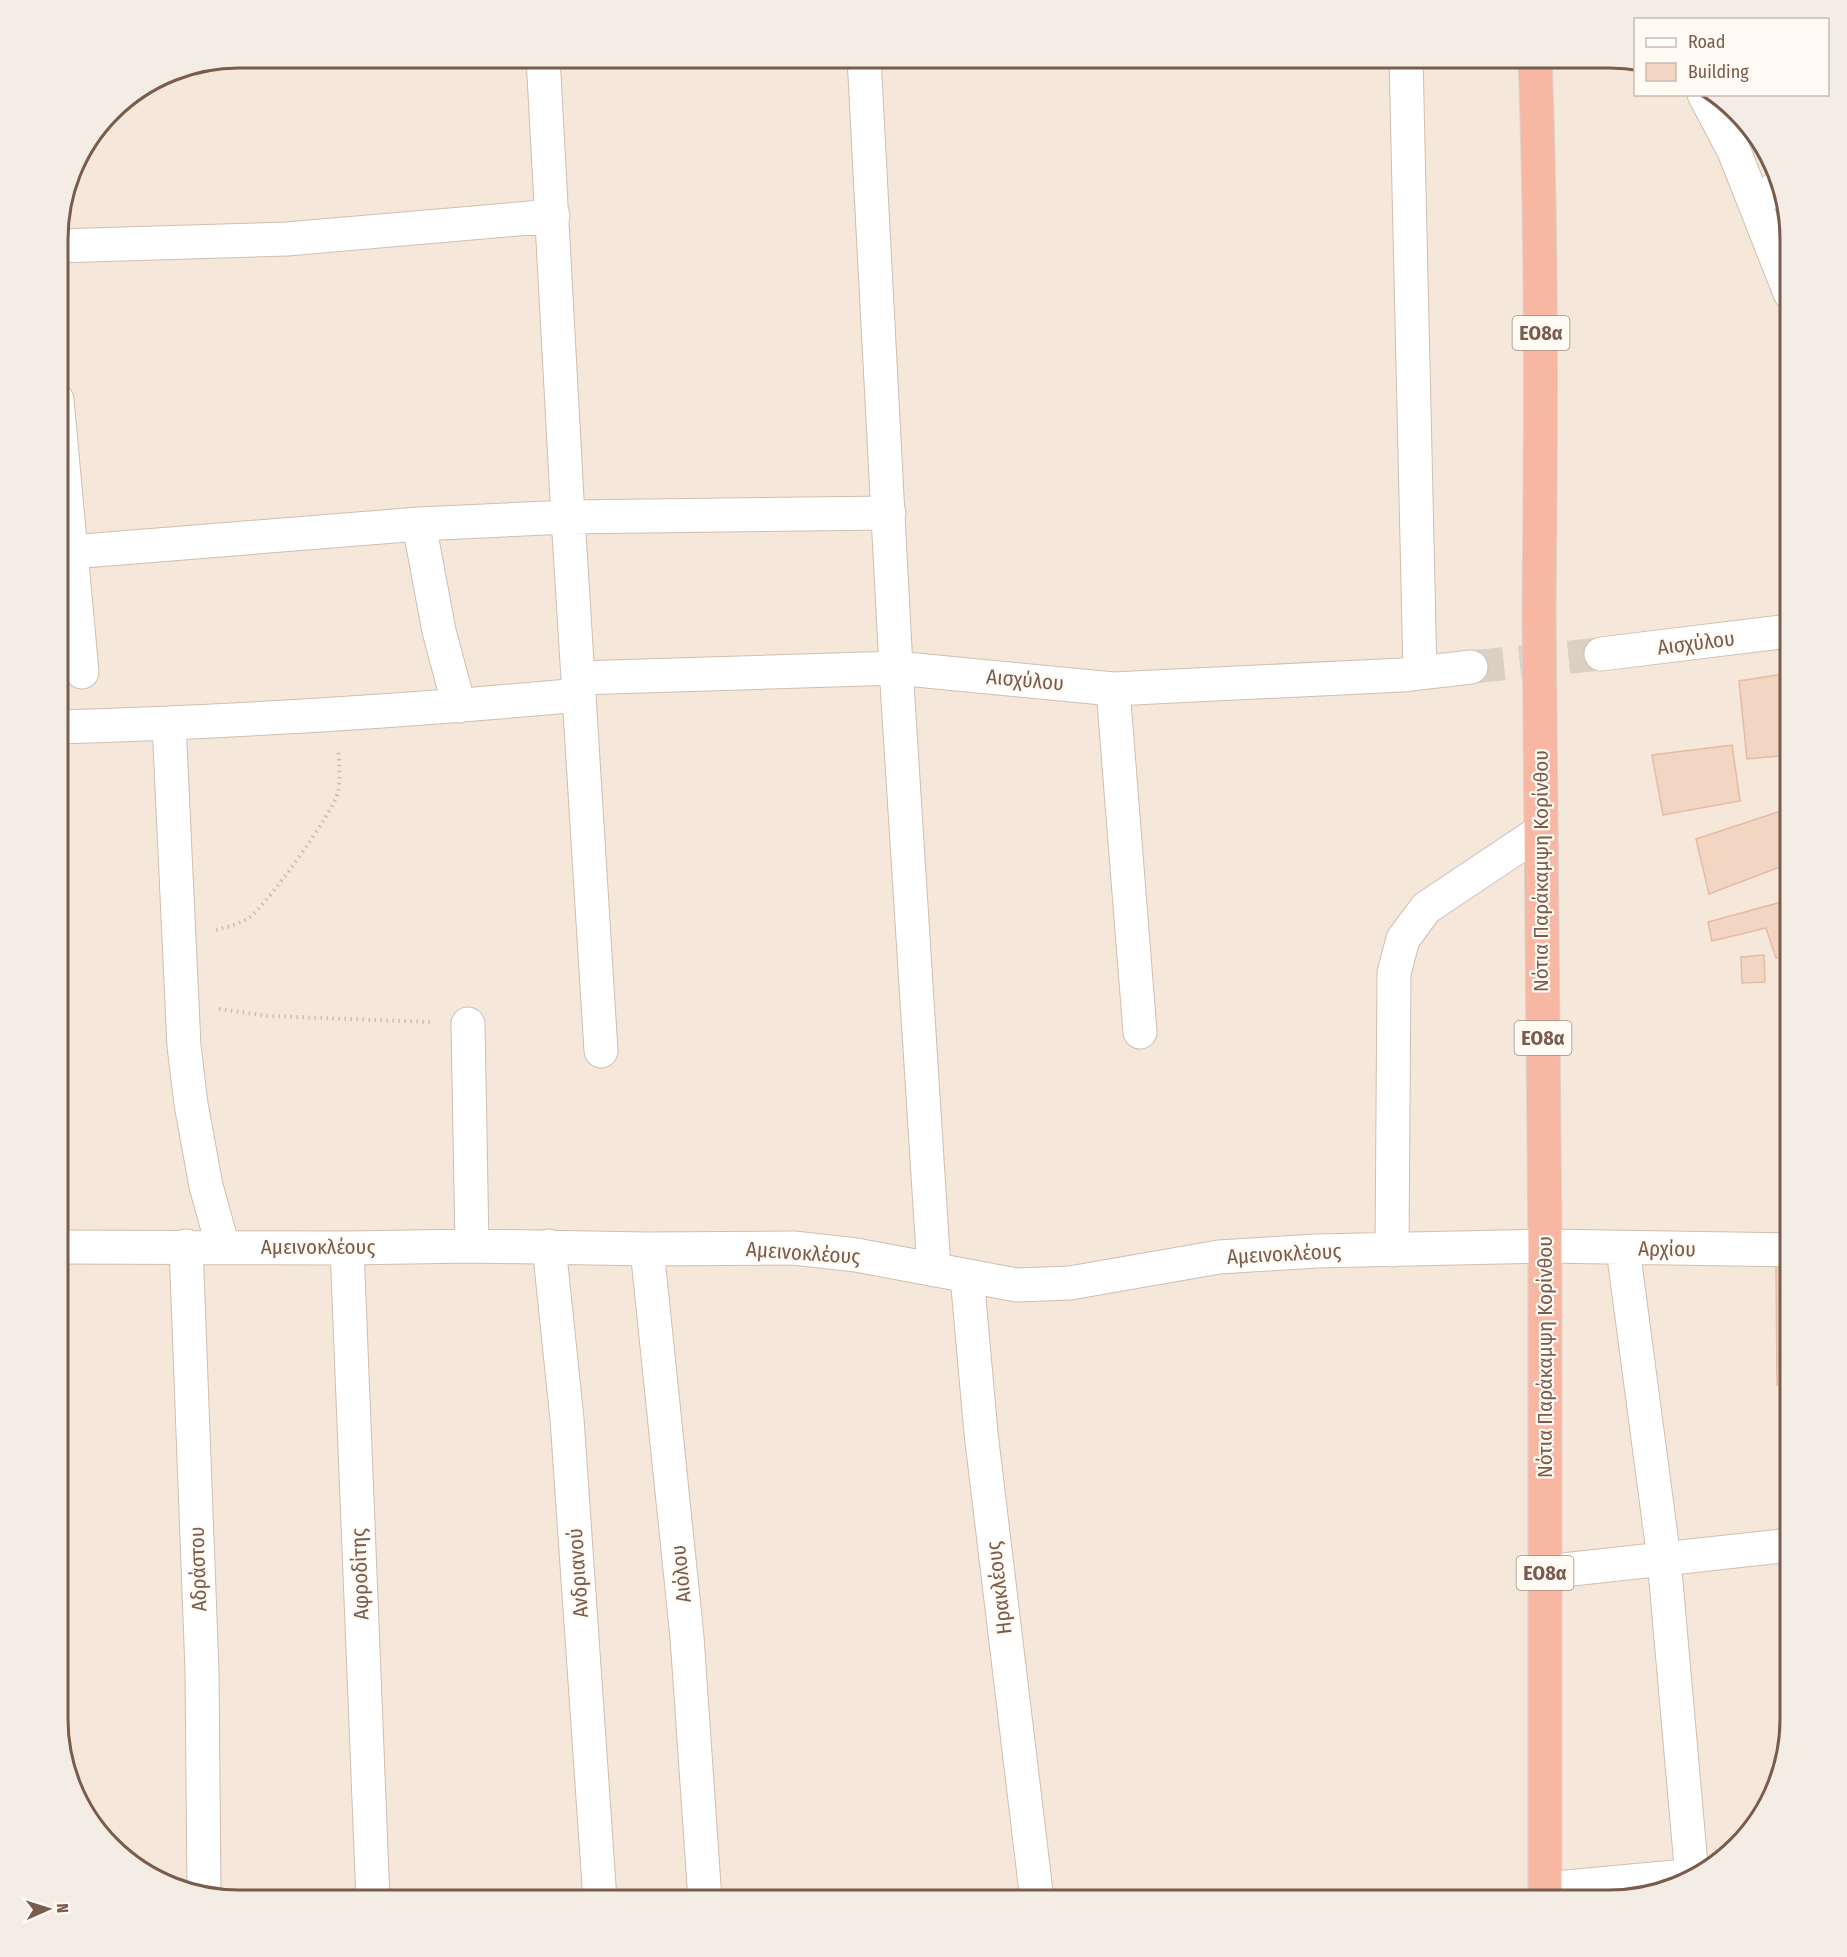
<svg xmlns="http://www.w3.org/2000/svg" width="1847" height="1957" font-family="'Fira Sans Condensed',sans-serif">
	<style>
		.residential { fill: #f5e8da }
		.building { fill: #f3d5c3; stroke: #e6bba3; stroke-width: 1.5 }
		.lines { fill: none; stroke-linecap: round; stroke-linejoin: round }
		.minor-tunnel { stroke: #dcd0c4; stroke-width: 33; stroke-dasharray: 33 16; stroke-linecap: butt }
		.minor-casing { stroke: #d1beb0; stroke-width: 35 }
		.highway-casing { stroke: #dad1cd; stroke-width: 35 }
		.path { stroke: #d9b8a5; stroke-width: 4; stroke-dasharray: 1.5 4.5; stroke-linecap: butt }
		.minor { stroke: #fff; stroke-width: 33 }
		.highway { stroke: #f7b7a3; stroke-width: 33 }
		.highway-bridge-casing { stroke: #dad1cd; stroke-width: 35; stroke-linecap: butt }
		.highway-bridge { stroke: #f7b7a3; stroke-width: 33 }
		.labels { text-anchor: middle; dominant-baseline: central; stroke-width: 4.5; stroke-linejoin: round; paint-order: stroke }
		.shield { fill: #fffaf3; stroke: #a28b7f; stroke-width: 1.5 }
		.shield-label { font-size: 20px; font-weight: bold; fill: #7a5c4d }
		.street-label { font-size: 21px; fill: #7a5c4d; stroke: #fffaf3 }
		.rim { fill: none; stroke: #7a5c4d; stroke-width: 3 }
	</style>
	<rect width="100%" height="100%" fill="#fdf6ec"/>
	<!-- residential -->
	<path class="residential" d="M239,57H1620L1635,62L1636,94L1713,95L1745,119L1776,169L1790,238V1718L1771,1798L1728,1855L1678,1886L1609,1900H239L159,1881L102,1838L71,1788L57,1719V226L76,159L119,102L169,71Z"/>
	<!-- building -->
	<path class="building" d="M1790,673V755L1747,759L1739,681Z
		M1732,745L1740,801L1663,815L1652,755Z
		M1784,810L1790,835V863L1709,894L1696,839Z
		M1785,901L1790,928V953L1776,958L1766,928L1712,941L1708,922Z
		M1764,955L1765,982L1742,983L1741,957Z
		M1790,994V1190L1782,995Z
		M1790,1264V1383L1777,1385L1776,1265Z
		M1772,1794L1771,1798L1762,1811L1761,1797Z"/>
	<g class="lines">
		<!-- minor-tunnel -->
		<path class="minor-tunnel" d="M1471,667L1601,654"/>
		<!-- minor casing -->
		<g class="minor-casing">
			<path id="minor" d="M543,57L568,517L601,1051
				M864,57L896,668L934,1270
				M1406,57L1420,673
				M1704,94L1734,151L1790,293
				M1755,202L1780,186
				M57,246L287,239L553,216
				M57,400L82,672
				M419,524L439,631L459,706
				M71,552L419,524L568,517L889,513
				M1601,654L1790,631
				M578,678L896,668L1113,689L1402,675L1471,667
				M1113,689L1140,1032
				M169,723L184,1046L191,1104L206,1186L223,1247
				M57,727C232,722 405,711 579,695
				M468,1024L472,1246
				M186,1246L202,1671L204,1892
				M549,1246L567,1419L600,1900
				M57,1247L347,1248L472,1246L647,1249L794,1248L856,1255L1017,1285L1070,1283L1219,1257L1317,1251L1545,1246L1790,1250
				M347,1248L373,1900
				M647,1249L687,1637L705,1900
				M1623,1249L1664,1559L1692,1877
				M1392,1250L1394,973L1403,939L1426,908L1541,831
				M967,1276L981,1433L1037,1900
				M1545,1572L1790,1545
				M1545,1889L1696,1875"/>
		</g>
		<!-- highway casing -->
		<g class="highway-casing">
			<path id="highway" d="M1535,57C1542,242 1541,425 1539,610
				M1540,719L1545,1246V1900"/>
		</g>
		<!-- path -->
		<path class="path" d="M216,930C228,927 240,924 250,917C267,904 334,812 338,792C340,780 340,762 338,750
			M219,1009L269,1016L430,1022"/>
		<!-- minor -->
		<use href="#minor" class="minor"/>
		<!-- highway -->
		<use href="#highway" class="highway"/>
		<!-- highway-bridge casing -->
		<g class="highway-bridge-casing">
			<path id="highway-bridge" d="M1539,610L1540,719"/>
		</g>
		<!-- highway-bridge -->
		<use href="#highway-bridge" class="highway-bridge"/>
	</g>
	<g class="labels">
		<!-- shield labels -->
		<g class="shield">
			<rect x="1512.5" y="316" width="57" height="34" rx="4.5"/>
			<rect x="1514.5" y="1021" width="57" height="34" rx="4.5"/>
			<rect x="1516.5" y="1556" width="57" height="34" rx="4.5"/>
		</g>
		<g class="shield-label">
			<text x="1541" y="333">ΕΟ8α</text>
			<text x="1543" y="1038">ΕΟ8α</text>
			<text x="1545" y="1573">ΕΟ8α</text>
		</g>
		<!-- street labels -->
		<g class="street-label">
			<text transform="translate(1696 643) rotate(-7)">Αισχύλου</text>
			<text transform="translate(1025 680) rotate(5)">Αισχύλου</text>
			<text transform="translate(1541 871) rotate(-90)">Νότια Παράκαμψη Κορίνθου</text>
			<text x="318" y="1247">Αμεινοκλέους</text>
			<text transform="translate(1667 1249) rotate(1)">Αρχίου</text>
			<text transform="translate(803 1253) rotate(4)">Αμεινοκλέους</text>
			<text transform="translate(1284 1254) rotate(-3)">Αμεινοκλέους</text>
			<text transform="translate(1545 1357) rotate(-90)">Νότια Παράκαμψη Κορίνθου</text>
			<text transform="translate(198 1569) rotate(-92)">Αδράστου</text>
			<text transform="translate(578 1573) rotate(-94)">Ανδριανού</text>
			<text transform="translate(360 1574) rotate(-92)">Αφροδίτης</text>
			<text transform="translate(681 1574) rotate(-96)">Αιόλου</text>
			<text transform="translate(999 1588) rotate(-97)">Ηρακλέους</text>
		</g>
	</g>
	<!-- crop -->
	<path d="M0 0H1847V1957H0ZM239 68H1609A171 171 0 0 1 1780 239V1719A171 171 0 0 1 1609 1890H239A171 171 0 0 1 68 1719V239A171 171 0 0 1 239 68Z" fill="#f4ede6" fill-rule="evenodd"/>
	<path class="rim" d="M239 68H1609A171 171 0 0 1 1780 239V1719A171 171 0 0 1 1609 1890H239A171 171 0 0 1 68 1719V239A171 171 0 0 1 239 68Z"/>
	<!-- legend -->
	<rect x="1634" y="18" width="195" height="78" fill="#fffaf3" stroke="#cabbb1" stroke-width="1.5"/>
	<rect x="1646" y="38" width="30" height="9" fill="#ffffff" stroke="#cabbb1" stroke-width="1.5"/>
	<text x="1688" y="48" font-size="18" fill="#7a5c4d">Road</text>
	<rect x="1646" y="63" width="30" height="18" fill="#f3d5c3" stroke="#cabbb1" stroke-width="1.5"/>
	<text x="1688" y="78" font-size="18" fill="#7a5c4d">Building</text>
	<!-- north arrow -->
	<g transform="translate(48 1909) rotate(87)" stroke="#fffaf3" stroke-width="4.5" paint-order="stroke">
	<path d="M0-4.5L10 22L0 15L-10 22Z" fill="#7a5c4d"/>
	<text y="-9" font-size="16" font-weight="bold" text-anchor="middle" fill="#7a5c4d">N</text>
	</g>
</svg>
